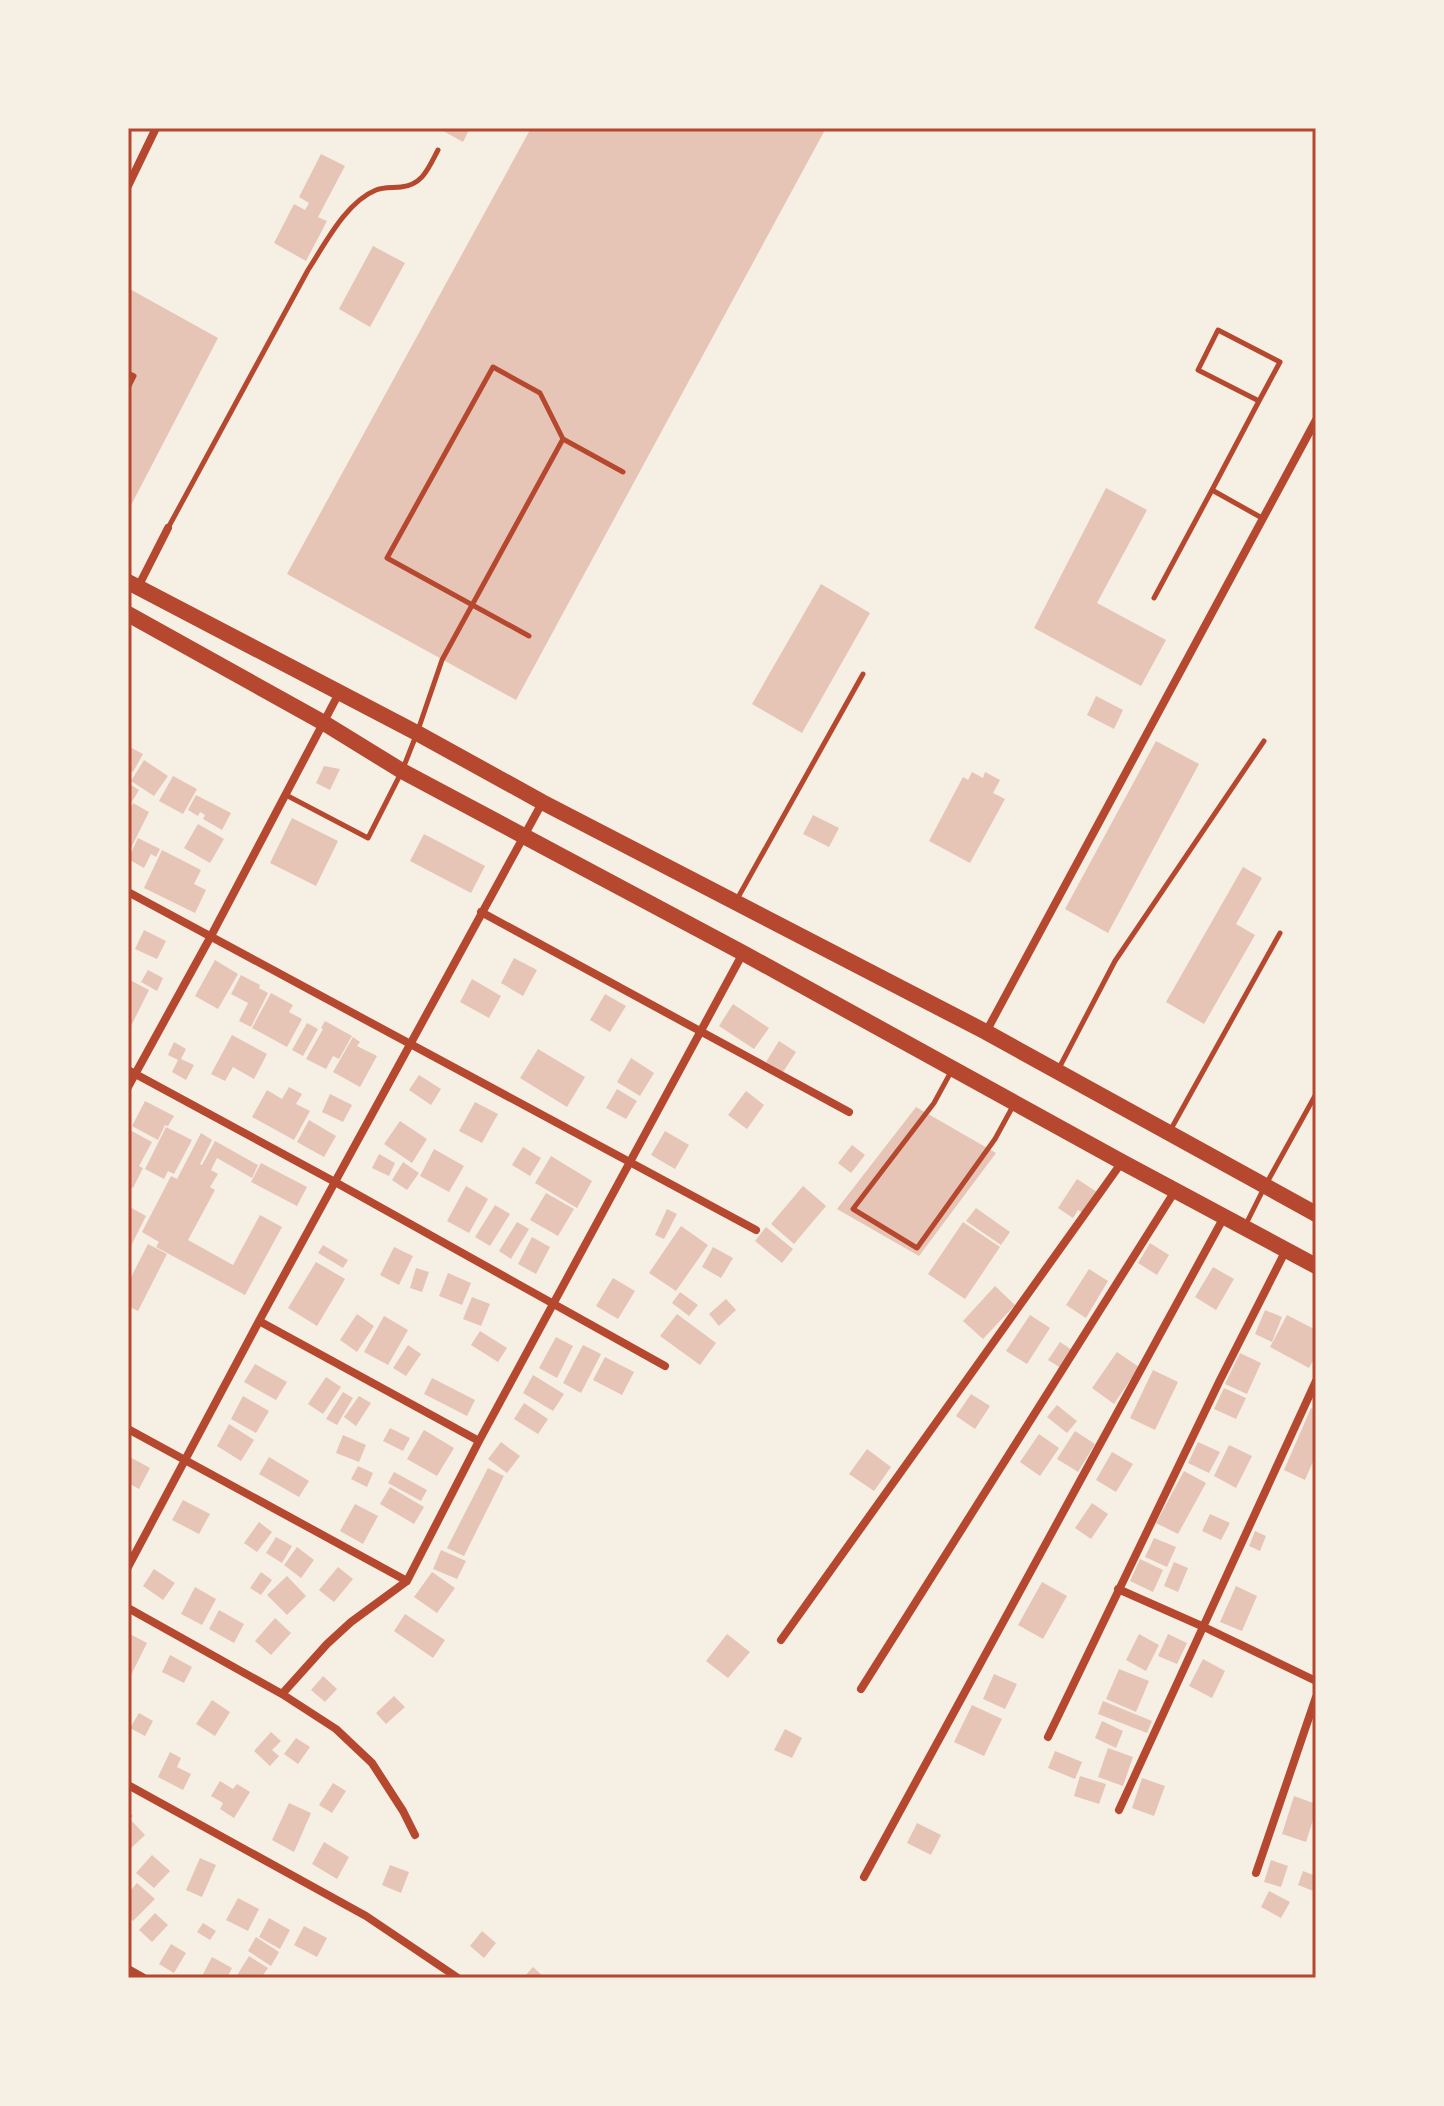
<svg xmlns="http://www.w3.org/2000/svg" width="1444" height="2106" font-family="'PT Sans Narrow',sans-serif">
	<style>
		.building { fill: #e6c5b7 }
		.lines { fill: none; stroke-linecap: round; stroke-linejoin: round }
		.service { stroke: #b5482f; stroke-width: 5 }
		.minor { stroke: #b5482f; stroke-width: 8 }
		.trunk { stroke: #b5482f; stroke-width: 16 }
		.neatline { fill: none; stroke: #b5482f; stroke-width: 3 }
	</style>
	<rect width="100%" height="100%" fill="#f6efe4"/>
	<!-- building -->
	<path class="building" d="M438,128H470L463,142Z
		M531,128H826L516,700L287,574Z
		M321,154L345,166L318,217L327,221L306,261L274,243L294,204L305,210L309,203L299,197Z
		M373,246L405,263L370,327L339,309Z
		M128,288L218,338L128,511Z
		M1106,488L1147,510L1097,603L1166,640L1141,686L1034,628Z
		M821,584L870,613L802,733L752,704Z
		M1096,696L1123,710L1114,729L1087,715Z
		M1156,741L1199,764L1108,933L1065,909Z
		M128,746L143,754L133,772L128,769Z
		M144,760L168,776L154,796L131,781Z
		M324,766L340,769L330,790L316,783Z
		M972,772L983,778L985,772L1000,780L993,793L1005,799L970,863L929,841L963,777L968,780Z
		M173,776L197,789L183,814L159,801Z
		M128,783L139,790L128,808Z
		M196,795L231,813L222,830L203,819L205,815L200,812L198,816L188,810Z
		M133,803L149,812L128,854V836L131,829L128,827V812Z
		M813,815L839,828L829,847L803,834Z
		M292,818L338,841L316,886L270,863Z
		M198,824L224,839L210,863L184,848Z
		M424,834L485,866L471,893L410,861Z
		M138,838L160,849L156,857L151,854L144,868L128,859Z
		M162,850L201,870L194,884L206,890L195,913L144,888Z
		M1243,867L1262,878L1236,924L1255,935L1204,1024L1166,1002Z
		M144,930L166,941L157,959L135,949Z
		M514,958L537,970L523,996L501,983Z
		M215,960L238,974L218,1009L195,996Z
		M148,970L163,978L157,991L141,982Z
		M241,975L260,985L259,988L268,993L251,1027L239,1021L248,1003L231,994Z
		M128,979L149,990L130,1028L128,1027Z
		M472,979L501,996L489,1018L460,1002Z
		M271,993L293,1005L289,1012L302,1019L287,1047L252,1028Z
		M605,994L626,1006L610,1032L590,1020Z
		M733,1004L769,1028L754,1049L719,1026Z
		M325,1021L352,1036L339,1059L333,1056L326,1069L306,1059L323,1029L321,1028Z
		M307,1023L318,1029L303,1056L292,1050Z
		M232,1035L267,1054L254,1079L233,1067L225,1081L211,1074Z
		M353,1037L360,1042L357,1046L377,1056L360,1087L333,1072Z
		M779,1041L796,1052L783,1072L766,1062Z
		M174,1042L186,1049L181,1059L194,1065L186,1080L172,1072L178,1060L168,1055Z
		M538,1049L585,1077L567,1107L520,1078Z
		M631,1058L654,1073L640,1096L617,1082Z
		M419,1075L441,1089L431,1105L409,1090Z
		M289,1087L302,1094L296,1104L310,1111L294,1140L252,1117L267,1090L282,1099Z
		M617,1089L637,1101L626,1119L606,1108Z
		M746,1091L764,1105L747,1129L728,1115Z
		M330,1094L352,1105L343,1122L322,1112Z
		M145,1101L174,1116L168,1126L165,1125L158,1140L132,1126Z
		M475,1102L498,1114L482,1143L459,1131Z
		M916,1107L996,1153L919,1256L837,1209Z
		M309,1120L336,1136L324,1157L297,1142Z
		M400,1121L427,1139L412,1163L384,1144Z
		M166,1127L192,1140L174,1174L168,1171L164,1179L145,1169Z
		M128,1129L152,1142L139,1166L143,1168L133,1188L128,1185Z
		M665,1131L689,1145L675,1169L651,1155Z
		M201,1133L212,1140L200,1164L202,1165L215,1141L258,1165L252,1178L217,1158L211,1170L218,1174L210,1187L215,1190L188,1240L233,1265L260,1215L282,1227L245,1295L156,1247L159,1242L142,1232L171,1176L177,1179Z
		M852,1145L865,1155L851,1173L838,1163Z
		M523,1147L541,1158L530,1176L512,1165Z
		M434,1149L464,1166L449,1192L420,1176Z
		M379,1154L395,1163L389,1176L372,1168Z
		M551,1156L592,1181L577,1208L535,1183Z
		M403,1162L419,1173L407,1190L392,1180Z
		M261,1163L307,1187L297,1206L251,1182Z
		M1077,1179L1097,1192L1083,1213L1078,1210L1073,1218L1058,1208Z
		M466,1186L488,1199L469,1233L447,1221Z
		M803,1186L826,1206L794,1244L771,1224Z
		M546,1193L574,1209L558,1236L530,1220Z
		M495,1205L510,1214L490,1246L475,1237Z
		M128,1206L146,1216L131,1246L128,1244Z
		M976,1208L1010,1232L1001,1245L966,1221Z
		M667,1209L677,1214L664,1239L655,1235Z
		M517,1222L529,1229L511,1259L499,1251Z
		M963,1222L1000,1247L965,1299L928,1274Z
		M681,1226L708,1245L676,1291L649,1273Z
		M766,1227L793,1249L782,1263L755,1241Z
		M532,1237L550,1247L536,1274L518,1264Z
		M1150,1243L1169,1255L1157,1275L1138,1263Z
		M148,1244L167,1254L138,1311L128,1306V1283Z
		M323,1245L348,1260L343,1268L318,1253Z
		M394,1247L413,1256L399,1285L380,1275Z
		M713,1247L733,1258L721,1278L702,1267Z
		M316,1262L345,1279L317,1326L288,1308Z
		M1213,1267L1234,1279L1216,1310L1195,1297Z
		M416,1268L429,1272L422,1292L410,1288Z
		M1089,1269L1108,1281L1086,1318L1066,1305Z
		M448,1273L471,1283L462,1305L439,1296Z
		M613,1278L635,1291L618,1319L596,1306Z
		M995,1286L1015,1305L983,1339L963,1321Z
		M680,1292L698,1305L689,1316L672,1303Z
		M472,1297L490,1304L481,1326L463,1319Z
		M726,1299L736,1310L719,1326L709,1314Z
		M1265,1310L1282,1317L1272,1342L1255,1334Z
		M357,1314L374,1326L357,1352L340,1340Z
		M677,1314L716,1343L700,1365L660,1336Z
		M1030,1315L1050,1328L1027,1364L1006,1351Z
		M1287,1315L1316,1330V1355L1309,1368L1270,1347Z
		M384,1316L408,1330L388,1365L364,1352Z
		M480,1331L507,1348L498,1362L471,1345Z
		M556,1337L573,1346L557,1378L539,1368Z
		M1060,1342L1072,1350L1061,1368L1048,1360Z
		M408,1345L421,1354L406,1376L393,1368Z
		M583,1345L601,1354L581,1393L563,1383Z
		M1117,1352L1139,1367L1114,1404L1092,1388Z
		M1240,1353L1261,1363L1247,1394L1225,1384Z
		M605,1357L634,1372L622,1395L593,1380Z
		M255,1364L287,1382L276,1400L244,1382Z
		M1153,1370L1178,1382L1155,1430L1130,1418Z
		M533,1375L564,1394L553,1411L523,1393Z
		M326,1377L341,1387L323,1414L308,1404Z
		M432,1378L475,1400L467,1416L424,1394Z
		M1224,1388L1246,1398L1236,1419L1214,1409Z
		M343,1392L353,1398L337,1425L326,1419Z
		M971,1394L990,1406L975,1429L956,1416Z
		M243,1396L269,1411L256,1433L231,1419Z
		M359,1396L371,1403L356,1426L344,1417Z
		M524,1403L548,1419L538,1434L514,1419Z
		M1057,1405L1077,1421L1067,1433L1047,1417Z
		M1311,1408L1316,1411V1455L1305,1480L1284,1470Z
		M229,1424L254,1440L241,1461L217,1446Z
		M390,1428L410,1438L403,1451L383,1441Z
		M424,1430L454,1448L437,1476L407,1459Z
		M1075,1431L1095,1444L1078,1472L1057,1459Z
		M1039,1434L1059,1448L1040,1476L1020,1462Z
		M343,1435L366,1445L359,1462L336,1453Z
		M501,1442L520,1456L507,1473L488,1459Z
		M1198,1442L1220,1452L1209,1473L1188,1463Z
		M1229,1445L1252,1456L1236,1488L1214,1476Z
		M867,1449L891,1467L874,1491L849,1474Z
		M1112,1452L1133,1464L1116,1492L1096,1480Z
		M128,1456L150,1468L139,1489L128,1483Z
		M269,1457L309,1481L299,1497L259,1474Z
		M358,1466L373,1473L367,1487L351,1479Z
		M488,1468L504,1476L464,1556L447,1548Z
		M1184,1471L1206,1483L1178,1534L1156,1523Z
		M394,1472L427,1490L421,1501L388,1483Z
		M390,1487L424,1507L414,1524L380,1504Z
		M183,1500L210,1514L199,1534L172,1520Z
		M1092,1503L1108,1514L1091,1539L1075,1528Z
		M355,1504L378,1516L363,1544L340,1531Z
		M1210,1514L1230,1523L1221,1540L1202,1531Z
		M259,1522L272,1532L257,1552L244,1543Z
		M1255,1531L1266,1536L1260,1551L1249,1546Z
		M276,1537L292,1546L282,1563L266,1553Z
		M1154,1538L1176,1547L1167,1567L1145,1557Z
		M297,1547L314,1560L301,1578L284,1565Z
		M441,1550L466,1561L457,1579L433,1569Z
		M1140,1559L1163,1570L1153,1592L1130,1581Z
		M1174,1562L1188,1568L1178,1592L1164,1586Z
		M338,1567L353,1579L334,1602L319,1590Z
		M154,1569L175,1583L163,1600L143,1586Z
		M261,1572L272,1580L261,1595L250,1588Z
		M432,1572L455,1588L437,1613L414,1597Z
		M287,1576L306,1596L287,1615L267,1595Z
		M1042,1582L1067,1596L1043,1639L1018,1625Z
		M1236,1586L1257,1596L1242,1631L1220,1622Z
		M195,1587L216,1599L202,1625L181,1614Z
		M219,1610L244,1624L234,1643L209,1629Z
		M405,1614L445,1640L433,1658L394,1631Z
		M275,1618L291,1633L271,1655L255,1641Z
		M128,1633L147,1643L131,1675L128,1673Z
		M727,1634L750,1652L728,1678L706,1661Z
		M1139,1634L1159,1645L1146,1671L1126,1660Z
		M1168,1634L1187,1643L1177,1664L1158,1656Z
		M170,1655L192,1667L184,1683L162,1672Z
		M1203,1659L1225,1671L1212,1698L1189,1686Z
		M1119,1669L1149,1681L1136,1712L1106,1699Z
		M994,1674L1017,1684L1005,1709L983,1699Z
		M323,1676L337,1689L325,1702L311,1690Z
		M394,1696L405,1707L386,1724L376,1713Z
		M212,1700L230,1712L215,1736L196,1724Z
		M1103,1701L1152,1721L1147,1733L1098,1714Z
		M972,1705L1002,1719L984,1756L954,1742Z
		M139,1713L153,1721L145,1736L130,1728Z
		M1102,1721L1123,1731L1116,1748L1095,1738Z
		M785,1729L802,1738L792,1758L774,1750Z
		M271,1732L281,1741L272,1750L279,1756L270,1766L254,1751Z
		M296,1738L310,1747L298,1764L284,1754Z
		M1108,1748L1133,1757L1123,1786L1098,1777Z
		M1055,1751L1082,1762L1075,1779L1048,1768Z
		M170,1752L181,1758L177,1767L191,1774L183,1790L158,1777Z
		M1080,1776L1106,1784L1099,1804L1074,1796Z
		M1142,1778L1165,1786L1154,1816L1132,1808Z
		M220,1781L233,1789L237,1784L250,1792L234,1818L220,1809L223,1803L211,1796Z
		M333,1783L346,1791L332,1813L319,1805Z
		M1294,1796L1316,1804V1810L1306,1842L1282,1834Z
		M289,1803L311,1813L294,1852L272,1840Z
		M128,1811L133,1816L130,1819L145,1835L128,1851Z
		M917,1823L941,1835L931,1855L907,1843Z
		M324,1842L349,1857L337,1879L312,1864Z
		M152,1855L170,1871L154,1888L136,1873Z
		M200,1858L216,1865L202,1897L186,1890Z
		M1271,1860L1288,1866L1281,1887L1264,1882Z
		M390,1865L409,1872L401,1893L382,1885Z
		M1303,1871L1316,1876V1892L1298,1885Z
		M137,1883L155,1899L133,1921L128,1916V1893Z
		M1269,1891L1290,1902L1281,1918L1261,1907Z
		M238,1898L259,1909L248,1931L226,1920Z
		M155,1913L168,1925L152,1942L139,1930Z
		M269,1918L290,1930L280,1949L259,1937Z
		M203,1923L216,1931L210,1940L197,1932Z
		M304,1926L327,1938L317,1957L294,1945Z
		M482,1931L496,1943L484,1958L470,1946Z
		M256,1937L279,1952L271,1966L248,1951Z
		M171,1944L186,1953L174,1973L159,1964Z
		M249,1956L268,1968L261,1978L236,1977Z
		M212,1957L232,1968L227,1978H201Z
		M533,1967L545,1978H523Z"/>
	<g class="lines">
		<!-- service -->
		<path class="service" d="M128,373L134,376L128,388
			M563,439L623,472
			M1212,490L1259,401L1198,370L1218,330L1280,362L1259,401
			M168,528L308,270C325,244 346,202 376,190C383,187 393,188 401,187C423,185 429,167 438,150
			M1154,598L1212,490L1262,518
			M286,795L368,838L402,771L417,733L442,660L563,439L540,393L493,367L387,558L529,636
			M736,901L863,674
			M952,1070L934,1103L853,1209L917,1248L995,1139L1013,1106
			M1058,1070L1115,961L1264,741
			M1171,1129L1280,933
			M1245,1226L1265,1186L1316,1094"/>
		<!-- minor -->
		<path class="minor" d="M128,186L156,128
			M138,587L168,528
			M128,892L756,1230
			M481,912L849,1112
			M986,1032L1316,420
			M128,1070L335,1182L665,1366
			M128,1087L211,936L339,693
			M259,1321L479,1441
			M128,1429L407,1581
			M128,1567L259,1321L542,803
			M1118,1589L1204,1627L1316,1681
			M128,1608L282,1694L336,1729L372,1763L403,1811L415,1835
			M781,1640L1122,1162
			M861,1689L1175,1191
			M282,1694L327,1644L351,1622L407,1581L479,1441L743,953
			M1048,1737L1220,1380L1286,1250
			M128,1785L366,1916L458,1978
			M1119,1810L1316,1381
			M1256,1873L1316,1697
			M864,1877L1224,1217
			M128,1969L144,1978"/>
		<!-- trunk -->
		<path class="trunk" d="M128,582L417,733L542,802L986,1032L1316,1214
			M128,614L324,723L402,771L743,953L1122,1162L1316,1266"/>
	</g>
	<!-- border -->
	<rect width="1444" height="2106" fill="none" stroke="#f6efe4" stroke-width="260"/>
	<rect x="130" y="130" width="1184" height="1846" class="neatline"/>
</svg>
